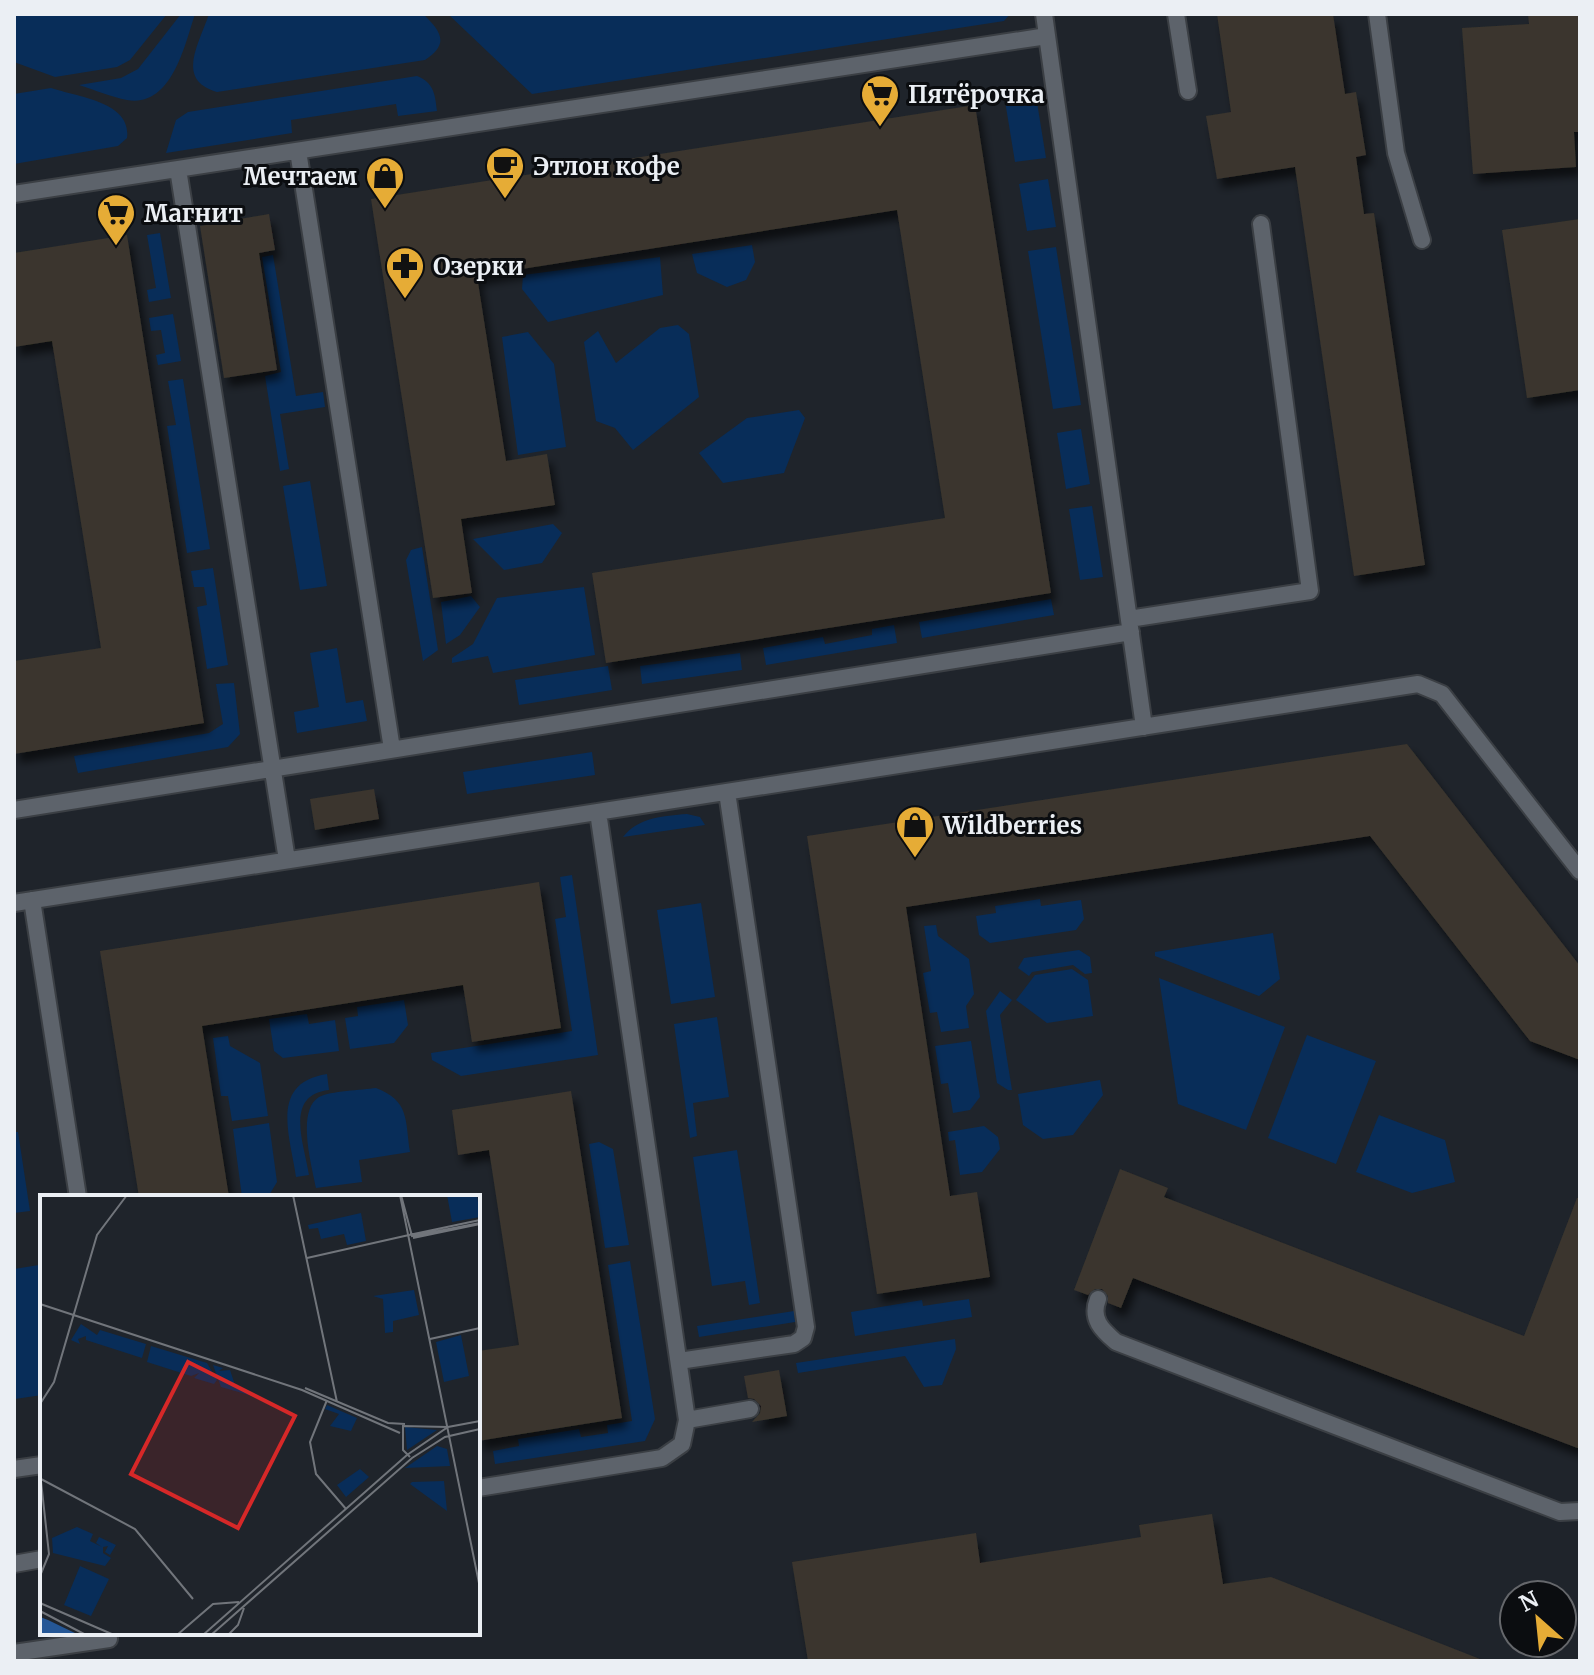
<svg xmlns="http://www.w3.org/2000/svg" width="1594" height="1675" font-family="Merriweather,serif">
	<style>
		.green { fill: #082d59 }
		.building { fill: #3a352d; filter: url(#shadow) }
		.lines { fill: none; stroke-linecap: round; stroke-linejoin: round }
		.service-casing { stroke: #3b3f44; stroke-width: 20 }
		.service { stroke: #5d636b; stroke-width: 16 }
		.labels { text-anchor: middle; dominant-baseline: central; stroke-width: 6; stroke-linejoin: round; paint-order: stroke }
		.poi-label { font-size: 24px; font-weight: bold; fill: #ebeff4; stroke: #0b0d10; text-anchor: start }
		.inset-road { fill: none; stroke: #71757b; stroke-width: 2 }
		.view { fill: #d62828; fill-opacity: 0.15; stroke: #d62828; stroke-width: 4 }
		.inset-edge { fill: none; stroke: #ebeff4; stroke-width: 4 }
	</style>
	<defs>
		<filter id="shadow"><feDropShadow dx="5" dy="9" stdDeviation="4" flood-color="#0009"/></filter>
	</defs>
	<rect width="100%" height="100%" fill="#1f242b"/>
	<!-- green -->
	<path class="green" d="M14,14H167L130,60L117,67L55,77L14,62Z
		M181,14H195C185,44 172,108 127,100C111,97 95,90 79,85L121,78L138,69Z
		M209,14H423C441,31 450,44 425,60L217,92C175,80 199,44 209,14Z
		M448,14H1010L1004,21L532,94Z
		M417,76C434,83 435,94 437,111L398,116L396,104L291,120L292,133L166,153L176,120L188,112Z
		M51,88C78,97 132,102 127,138L118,146L14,164V94Z
		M1036,96L1046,158L1015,162L1005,101Z
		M1048,179L1056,227L1027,231L1019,184Z
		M160,233L171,298L149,302L147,290L156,288L147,235Z
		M752,245L755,262L746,280L727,287L697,273L692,254Z
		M1056,247L1081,405L1053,409L1028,251Z
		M273,255L296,396L323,392L325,407L280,414L289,469L280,471L265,376L281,372L262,257Z
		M660,257L663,295L548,322L522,289L523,275Z
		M173,314L181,361L158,365L156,355L165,353L161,330L151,331L149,318Z
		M678,325L689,334L699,397L633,450L615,428L596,421L584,342L598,331L616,363L660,328Z
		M528,332L554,364L566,447L518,455L502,337Z
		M183,379L210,549L187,553L167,426L176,425L168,381Z
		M799,410L805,418L784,473L723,483L699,453L747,418Z
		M1081,429L1090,484L1066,489L1057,433Z
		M310,481L327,586L300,590L283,486Z
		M1092,506L1103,577L1080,580L1069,509Z
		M553,524L562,533L542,563L504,570L473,539Z
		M422,547L438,650L423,661L406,560L411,550Z
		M213,568L228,665L207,669L197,607L207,605L204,587H194L191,571Z
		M584,587L595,655L493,673L488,656L452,663V658L473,644L497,598Z
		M471,596L480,607L460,635L446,644L441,602Z
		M1051,599L1054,615L922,638L919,622Z
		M894,625L897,643L766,665L763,648L823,637L825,644L872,635V629Z
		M337,648L346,703L363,700L367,721L297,733L294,712L319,707L310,653Z
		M740,653L742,670L642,684L640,666Z
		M608,666L612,690L519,705L515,680Z
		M234,683L240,734L228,747L78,773L74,756L209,733L223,724L216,684Z
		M592,752L595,775L467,794L463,772Z
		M687,814L700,817L705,825L623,837C639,817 663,816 687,814Z
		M572,875L598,1055L461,1076L432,1060L431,1053L572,1031L555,919L566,917L560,877Z
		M1040,899L1041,906L1081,900L1084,919L1076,930L990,943L979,935L976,916L996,913L995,906Z
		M701,903L715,997L671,1004L657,910Z
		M936,925L938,936L969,959L974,994L966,1006L969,1028L941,1032L937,1012L930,1013L923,973L931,971L924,926Z
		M1273,933L1280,979L1259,996L1155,956V952Z
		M1079,950L1090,957L1092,973L1085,974L1073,965L1032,972L1029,976L1018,968L1024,958Z
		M1072,969L1088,980L1093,1016L1047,1023L1016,1000L1035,975Z
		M1159,978L1285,1027L1246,1130L1178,1104Z
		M1000,991L1012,1000L1000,1015L1012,1090H1008L997,1083L986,1011Z
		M404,1000L408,1025L394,1043L350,1049L345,1018L358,1016L357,1007Z
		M307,1014L309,1024L335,1020L339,1051L283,1058L274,1051L269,1019Z
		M717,1017L729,1097L693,1103L697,1136L690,1138L674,1024Z
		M1307,1035L1376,1061L1336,1164L1268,1138Z
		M228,1036L230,1046L260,1063L268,1116L232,1121L228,1096H221L213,1038Z
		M971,1041L980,1097L970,1110L953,1113L948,1083L941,1084L935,1046Z
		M327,1074L329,1090C284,1095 304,1143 309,1175L296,1177C290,1135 269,1083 327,1074Z
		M1100,1080L1103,1095L1073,1135L1043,1139L1023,1125L1018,1094Z
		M376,1088C410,1101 405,1120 410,1152L359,1160L362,1182L316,1188C312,1166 296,1111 319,1097C330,1091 362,1090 376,1088Z
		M1379,1115L1445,1140L1455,1182L1412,1193L1356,1172Z
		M269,1123L277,1182L268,1197H242L233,1129Z
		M984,1126L998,1137L1000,1149L982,1172L960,1175L955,1140L949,1141L948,1132Z
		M14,1132H18L30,1211L14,1213Z
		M599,1142L613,1149L629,1245L605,1248L589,1144Z
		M737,1150L760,1303L749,1305L745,1281L712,1286L693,1157Z
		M630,1261L655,1419L645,1441L495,1464L493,1451L519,1446L518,1439L579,1429L581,1437L608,1433L607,1425L632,1421L608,1265Z
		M39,1265L42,1286V1395L15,1399L14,1269Z
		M969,1299L972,1317L855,1336L851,1312L922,1300L923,1306Z
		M794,1311L795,1322L699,1337L697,1326Z
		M955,1339L956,1349L942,1385L924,1387L905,1356L798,1373L796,1363Z"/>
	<!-- building -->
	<path class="building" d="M1217,14H1333L1345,94L1356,92L1366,155L1356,157L1364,214L1374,213L1425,565L1354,576L1295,167L1217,179L1206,116L1231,112Z
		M1528,14H1580V132H1574L1576,167L1473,174L1462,28L1529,24Z
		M975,105L1051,593L606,663L592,573L945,518L897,210L477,276L506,461L547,454L555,505L461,519L472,593L433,598L371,199Z
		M269,214L275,250L259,253L277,370L224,378L200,226Z
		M1580,219V390L1527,398L1502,230Z
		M127,235L204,723L14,754V661L101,648L52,341L14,347V253Z
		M1407,744L1580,966V1060L1530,1041L1370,836L906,907L950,1196L977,1192L990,1277L877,1294L807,836Z
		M374,789L379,819L315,830L310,799Z
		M539,882L561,1028L472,1042L463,985L202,1026L229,1197H139L100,951Z
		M571,1091L622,1418L478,1441V1351L519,1345L489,1150L458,1155L452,1110Z
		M1120,1169L1168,1188L1164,1197L1524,1336L1577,1198H1580V1449L1133,1278L1121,1308L1108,1303V1296L1102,1289H1095L1088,1295L1074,1290Z
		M779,1370L787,1416L752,1422L760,1413L761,1406L754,1399L748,1398L744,1376Z
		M1212,1514L1223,1584L1271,1577L1480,1659V1661H808L792,1562L976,1533L980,1563L1141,1537L1139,1525Z"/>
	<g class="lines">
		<!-- service casing -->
		<g class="service-casing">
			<path id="service" d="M1044,14L1144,727
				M1176,14L1188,91
				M1377,14L1396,153L1422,240
				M298,151L392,749
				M178,169L287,860
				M14,194L1047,36
				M1129,619L1310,591L1261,224
				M14,810L1131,632
				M32,900L78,1197
				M14,903L1418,684L1442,694L1580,871
				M1098,1299C1090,1319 1102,1330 1116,1342L1560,1512L1580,1511
				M679,1361L794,1344L803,1338L806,1327L727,792
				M687,1420L750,1409
				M14,1469L42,1465
				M478,1488L662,1458L682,1444L687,1420L598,812
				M14,1564L42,1559
				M14,1653L109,1639"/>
		</g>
		<!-- service -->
		<use href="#service" class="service"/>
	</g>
	<!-- icons -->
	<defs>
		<g id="supermarket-pin" transform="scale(2)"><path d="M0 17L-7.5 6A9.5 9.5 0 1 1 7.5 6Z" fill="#e6ac36" stroke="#0b0d10"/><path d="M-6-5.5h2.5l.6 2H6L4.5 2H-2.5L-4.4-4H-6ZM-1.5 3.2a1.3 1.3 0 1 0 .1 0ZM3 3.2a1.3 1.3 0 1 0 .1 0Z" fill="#111"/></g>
		<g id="cafe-pin" transform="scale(2)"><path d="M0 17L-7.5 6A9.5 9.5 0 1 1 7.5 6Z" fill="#e6ac36" stroke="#0b0d10"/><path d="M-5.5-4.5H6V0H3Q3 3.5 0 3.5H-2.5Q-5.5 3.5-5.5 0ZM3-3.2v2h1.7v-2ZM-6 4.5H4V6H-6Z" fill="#111"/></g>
		<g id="shop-pin" transform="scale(2)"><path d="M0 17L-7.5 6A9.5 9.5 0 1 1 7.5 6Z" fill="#e6ac36" stroke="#0b0d10"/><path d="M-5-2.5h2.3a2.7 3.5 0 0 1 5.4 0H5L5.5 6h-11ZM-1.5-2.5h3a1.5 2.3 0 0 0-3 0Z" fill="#111"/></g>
		<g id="pharmacy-pin" transform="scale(2)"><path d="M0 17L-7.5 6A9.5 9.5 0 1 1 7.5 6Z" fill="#e6ac36" stroke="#0b0d10"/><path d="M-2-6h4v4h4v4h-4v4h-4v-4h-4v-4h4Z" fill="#111"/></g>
	</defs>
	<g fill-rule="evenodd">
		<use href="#supermarket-pin" x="880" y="94"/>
		<use href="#cafe-pin" x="505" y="166"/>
		<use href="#shop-pin" x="385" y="176"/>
		<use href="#supermarket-pin" x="116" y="213"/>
		<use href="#pharmacy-pin" x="405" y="266"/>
		<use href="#shop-pin" x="915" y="825"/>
	</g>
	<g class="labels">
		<!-- poi labels -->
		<g class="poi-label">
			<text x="908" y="94">Пятёрочка</text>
			<text x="533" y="166">Этлон кофе</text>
			<text x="357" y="176" text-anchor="end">Мечтаем</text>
			<text x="144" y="213">Магнит</text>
			<text x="433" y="266">Озерки</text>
			<text x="943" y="825">Wildberries</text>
		</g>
	</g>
	<!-- overview -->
	<g transform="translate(40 1195)">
		<rect width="440" height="440" fill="#1f242b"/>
		<path d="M407,0H437L440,22L412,27ZM321,18L326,46L307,50L304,39L281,44L278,33L269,34L268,30ZM374,95L379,120L353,126V137L345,138L343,104L333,101ZM41,129L57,140L60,135L106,149L102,163L46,145V141L38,144L40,149L31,145ZM421,140L429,181L404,187L396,147ZM111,151L167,168L177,185L174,189L154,183L159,178L151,181L107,167ZM173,170L183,173L179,176L190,175L195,190L216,202L181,192ZM287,210L317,223L311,236L290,231L299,219L285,214ZM365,232L397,235L367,255ZM397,251L407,254L410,271L365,273ZM320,274L329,282L306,302L297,290ZM404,286L407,316L370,289L372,287ZM37,332L53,339L50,346L62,352L56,348L59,342L76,350L70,360L65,357L68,351L63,352V358L71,363L65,371L13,358L12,343ZM40,371L69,384L51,421L24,410Z" fill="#082d59"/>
		<path d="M0,422L8,425L39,440H0Z" fill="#255796"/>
		<path class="inset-road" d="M253,0L297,207M360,0L440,393M361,0L372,41L440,28M369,40L440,25M373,43L440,29M267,63L369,40M0,109L262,195L360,238M390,144L440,133M265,193L348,228L365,229M287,205L270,247L276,279L306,314M0,209L14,187L57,40L87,0M370,262L363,255V231L408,232M1,284L95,334L153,404M0,381L9,359L1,286M0,408L74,440M0,416L46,440M137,440L173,409L199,407M163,440L367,260L408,232L440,226M171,440L372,263L405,242L440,234M188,440L198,430L204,413"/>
		<path class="view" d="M148,167L255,221L198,333L91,279Z"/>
		<rect width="440" height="440" class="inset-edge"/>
	</g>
	<!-- border -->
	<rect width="1594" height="1675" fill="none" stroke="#ebeff4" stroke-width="32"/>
	<!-- north arrow -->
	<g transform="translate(1538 1619) rotate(333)"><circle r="38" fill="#0b0d10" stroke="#65676b" stroke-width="2"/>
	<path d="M0-6L14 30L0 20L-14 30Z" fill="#e6ac36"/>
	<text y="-12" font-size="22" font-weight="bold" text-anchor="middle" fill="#ebeff4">N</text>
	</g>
</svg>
